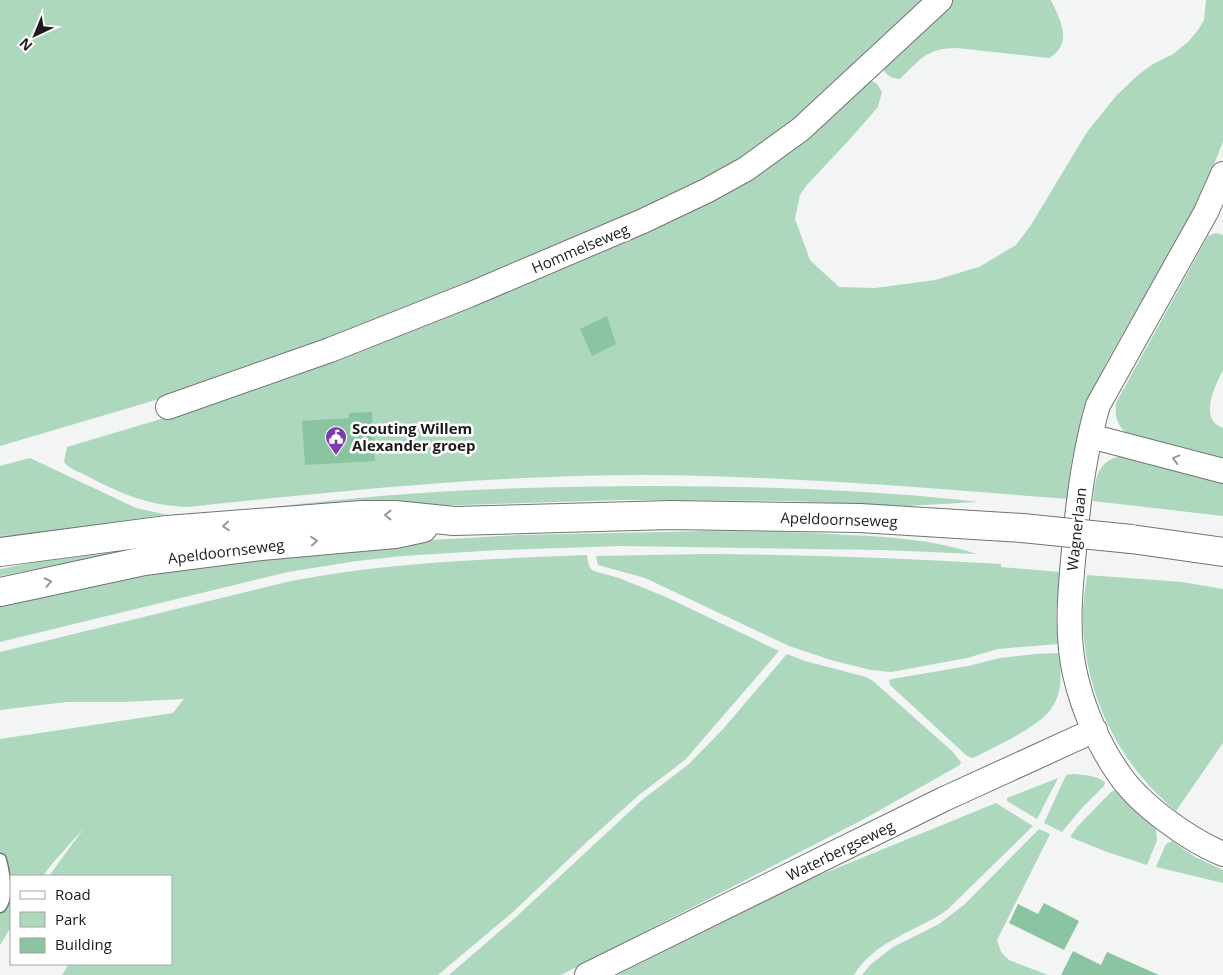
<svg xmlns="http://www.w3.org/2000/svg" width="1223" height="975" font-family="'Open Sans',sans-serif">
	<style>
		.green { fill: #add8bd }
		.building { fill: #8bc4a1 }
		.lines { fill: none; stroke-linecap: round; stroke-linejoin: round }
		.lane-casing { stroke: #717472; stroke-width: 15 }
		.street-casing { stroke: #717472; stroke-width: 26 }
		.primary-casing { stroke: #717472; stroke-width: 30 }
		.lane { stroke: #fff; stroke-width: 12 }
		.street { stroke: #fff; stroke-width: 24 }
		.primary { stroke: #fff; stroke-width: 28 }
		.primary-bridge-casing { stroke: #717472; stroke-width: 30; stroke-linecap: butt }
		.primary-bridge { stroke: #fff; stroke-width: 28 }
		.oneway { stroke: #989898 }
		.labels { text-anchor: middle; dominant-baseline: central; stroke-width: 5; stroke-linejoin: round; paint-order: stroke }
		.street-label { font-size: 15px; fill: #1a1b1a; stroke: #fff }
		.poi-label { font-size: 15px; font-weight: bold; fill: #1a1b1a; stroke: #fff; text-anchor: start }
	</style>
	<rect width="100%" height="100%" fill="#f2f5f3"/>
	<!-- green -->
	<path class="green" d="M0,0H926L842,80L768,142L702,183L551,252L327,340L166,397L0,446Z
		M953,0H1051C1060,20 1074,43 1049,58L957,48C926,48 920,60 900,79C890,78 887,75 882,68Z
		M1206,0H1223V142L1205,187L1195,208L1108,360L1087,404L1072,460L1068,487V499C927,488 786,476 644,475C491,475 339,491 188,507C150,506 121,494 87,476C80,472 69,469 64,462L67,447L171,416L649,230L869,79L877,84L882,92L878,107L850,139L807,185L800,195L795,219L810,260L839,287L875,288L935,280L979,267L1016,245L1031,225L1087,132L1116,96L1138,75L1153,64L1173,54L1188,42L1198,30L1204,20Z
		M1216,233L1223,235V370C1215,386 1198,419 1223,428V462L1132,438C1119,428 1114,420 1116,403L1208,236Z
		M1127,455L1223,479V516L1093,501C1096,475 1097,459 1127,455Z
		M30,458L136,508L168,515L190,516C272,507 354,497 435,492C560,485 684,484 808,489C865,492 922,495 978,502L905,506L789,501L623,500L362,508L0,536V466Z
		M306,526L148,548L0,576V569L85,552Z
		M707,531C755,531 802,532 849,535C892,537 935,540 977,554L882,550L620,546L499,550L402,556L357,561L288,572L0,642V604L26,597L201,564L397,542L519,535Z
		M705,554C804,555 903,558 1001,564V567L1060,572L1056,613L1058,644L998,649L967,658L891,672L871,670L831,660L789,646L645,578L598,565L596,556Z
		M587,555C588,562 588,568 594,571L619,578L666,597L779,651L685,760L639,795L590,839L513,912L438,975H62L69,964H171V876H49L84,828L51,865L43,876H11V927L0,945V739L173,713L184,699L122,702H66L0,710V652L291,581C389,562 488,559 587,555Z
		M1087,575L1182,582L1223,589V743L1176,811C1120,765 1086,697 1083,625C1082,608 1085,591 1087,575Z
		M1059,653C1061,671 1063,690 1053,706C1042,726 994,747 973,758L967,756L890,685L889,680L892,679L968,666L1000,658L1035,654Z
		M787,654L805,661L866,677L873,681L952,751L961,762L960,765L864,819L561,975H449L516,917L642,800L689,764L723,729Z
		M1073,774C1084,775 1096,775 1105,782L1104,786L1081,809L1062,832L1044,823L1066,775Z
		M1058,778L1037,819L1007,801V798Z
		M1115,790L1156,829L1157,840L1147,865L1107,852L1070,837L1077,827L1111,792Z
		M996,803L1033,826L947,910C916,932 875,940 854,975H617L810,879Z
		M1039,829L1050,834L997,940L1001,952L1009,960L1048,975H862L870,965L893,947L939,924L965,904Z
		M1172,841L1195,857L1223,870V883L1156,867L1166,844Z"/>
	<!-- building -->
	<path class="building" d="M607,316L616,344L592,356L580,329Z
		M372,412L375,461L305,465L302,421L349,418V413Z
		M1044,903L1079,921L1064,950L1009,923L1018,904L1038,914Z
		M1073,951L1101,965L1107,952L1159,975H1061Z"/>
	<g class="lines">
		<!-- lane casing -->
		<g class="lane-casing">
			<path id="lane" d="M0,860C3,872 8,896 0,906"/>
		</g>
		<!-- street casing -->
		<g class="street-casing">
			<path id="street" d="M1223,174L1206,212L1098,405C1085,450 1079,493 1075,539C1071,584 1065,630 1075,674C1083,709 1099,746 1119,774C1140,805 1189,840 1223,854
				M168,407L330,350L469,295L643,221L706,191L746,169L801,129L940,0
				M1090,436L1223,471
				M587,975L944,799L1095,730"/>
		</g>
		<!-- primary casing -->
		<g class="primary-casing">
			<path id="primary" d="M1131,539L1223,552
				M0,552L167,530L362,515H395L454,521L671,515L860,518L1022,528
				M0,592L144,561L261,546L395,534L423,528"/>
		</g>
		<!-- lane -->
		<use href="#lane" class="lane"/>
		<!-- street -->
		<use href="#street" class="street"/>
		<!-- primary -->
		<use href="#primary" class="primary"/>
		<!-- primary-bridge casing -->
		<g class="primary-bridge-casing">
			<path id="primary-bridge" d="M1022,528L1131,539"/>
		</g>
		<!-- primary-bridge -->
		<use href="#primary-bridge" class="primary-bridge"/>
	</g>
	<!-- one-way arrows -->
	<defs><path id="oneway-chevron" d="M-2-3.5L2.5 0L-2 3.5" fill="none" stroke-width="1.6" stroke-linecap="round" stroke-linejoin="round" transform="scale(1.25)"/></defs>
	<g class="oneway">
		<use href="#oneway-chevron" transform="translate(1176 459) rotate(-165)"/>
		<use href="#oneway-chevron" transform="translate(388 515) rotate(180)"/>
		<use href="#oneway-chevron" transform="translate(226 526) rotate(176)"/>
		<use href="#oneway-chevron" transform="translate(314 541) rotate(-5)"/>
		<use href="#oneway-chevron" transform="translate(48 582) rotate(-12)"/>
	</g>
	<!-- icons -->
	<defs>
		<g id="civic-pin" transform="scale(1.125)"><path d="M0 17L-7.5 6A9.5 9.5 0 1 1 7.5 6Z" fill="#7c3bb0" stroke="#fff"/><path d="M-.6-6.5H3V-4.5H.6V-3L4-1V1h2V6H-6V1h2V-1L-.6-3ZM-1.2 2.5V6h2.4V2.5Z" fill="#fff"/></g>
	</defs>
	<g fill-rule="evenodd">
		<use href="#civic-pin" x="336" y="437"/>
	</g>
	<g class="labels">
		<!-- street labels -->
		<g class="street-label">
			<text transform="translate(580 248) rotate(-23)">Hommelseweg</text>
			<text transform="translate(839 519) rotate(2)">Apeldoornseweg</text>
			<text transform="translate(1076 529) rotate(-84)">Wagnerlaan</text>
			<text transform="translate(226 551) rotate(-7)">Apeldoornseweg</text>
			<text transform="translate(840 850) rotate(-26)">Waterbergseweg</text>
		</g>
		<!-- poi labels -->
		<g class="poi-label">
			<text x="352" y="428">Scouting Willem<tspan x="352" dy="17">Alexander groep</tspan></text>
		</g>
	</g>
	<!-- legend -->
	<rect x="10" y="875" width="162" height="90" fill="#ffffff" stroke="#a3a4a3"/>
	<rect x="20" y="891" width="25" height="8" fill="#ffffff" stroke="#a3a4a3"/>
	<text x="55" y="900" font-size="15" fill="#1a1b1a">Road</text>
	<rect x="20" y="912" width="25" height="15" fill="#add8bd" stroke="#a3a4a3"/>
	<text x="55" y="925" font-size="15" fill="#1a1b1a">Park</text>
	<rect x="20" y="938" width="25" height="15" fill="#8bc4a1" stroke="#a3a4a3"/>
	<text x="55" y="950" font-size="15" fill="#1a1b1a">Building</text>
	<!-- north arrow -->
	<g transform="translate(35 35) rotate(224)" stroke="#ffffff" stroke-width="4" paint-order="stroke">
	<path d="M0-4L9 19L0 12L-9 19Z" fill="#1a1b1a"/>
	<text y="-8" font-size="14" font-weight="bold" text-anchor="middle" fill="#1a1b1a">N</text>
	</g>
</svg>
